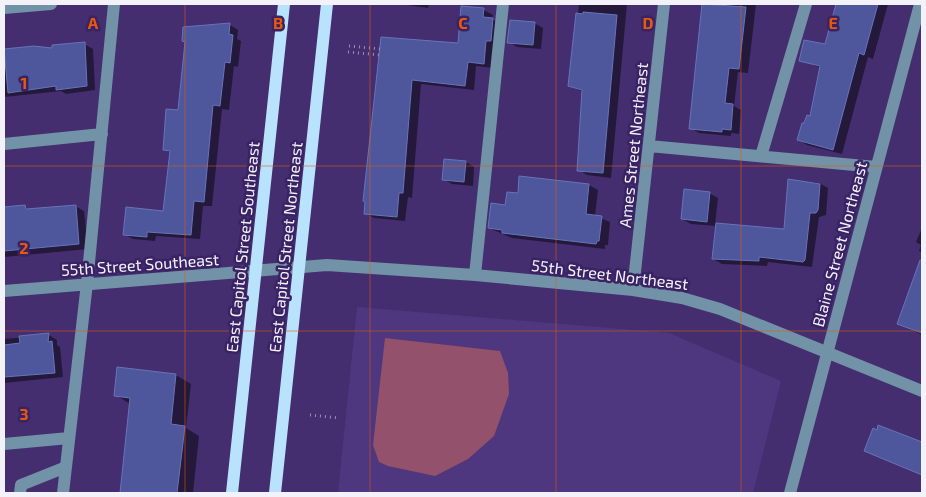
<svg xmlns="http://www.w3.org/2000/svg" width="926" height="497" font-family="'Exo 2',sans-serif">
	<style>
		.built { fill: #4e377f }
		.green { fill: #93516b }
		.shadow { fill: #0007 }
		.building { fill: #4e579b; stroke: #6873ba }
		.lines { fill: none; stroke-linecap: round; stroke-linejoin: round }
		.path { stroke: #9b8fb5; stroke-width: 3; stroke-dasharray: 1 4; stroke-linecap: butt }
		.minor { stroke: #7192a7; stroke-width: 12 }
		.major { stroke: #b9e2fc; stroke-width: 12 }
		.grid { fill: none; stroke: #e8590c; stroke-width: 1; stroke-opacity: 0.55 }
		.labels { text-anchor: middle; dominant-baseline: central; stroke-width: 5; stroke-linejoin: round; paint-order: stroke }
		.street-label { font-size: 16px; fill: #f3f2fa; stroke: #3a2364 }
		.grid-label { font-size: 16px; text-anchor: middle; font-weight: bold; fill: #e8590c; stroke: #3a2364; stroke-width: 5; stroke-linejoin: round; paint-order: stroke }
	</style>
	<rect width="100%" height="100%" fill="#442e70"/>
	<!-- built -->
	<path class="built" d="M357,307L669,333L781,381L753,493H338Z"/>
	<!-- green -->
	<path class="green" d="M385,338L500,351L508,373L509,394L494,436L468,459L435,476L388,466L379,462L373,445Z"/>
	<!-- shadow -->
	<path class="shadow" d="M400,4H429L428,8Z
		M579,4H627L611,178L587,175L579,170L583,92L570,86Z
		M704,4H756L748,73L738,72L734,106L741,110L739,134L731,133V136L699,133L690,128Z
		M838,4H888L873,59L868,57L842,154L807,145L799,140L811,117L821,68L801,60L826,46Z
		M484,10L493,15L492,19L502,25L493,68L476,66L474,90L421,84L412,198L408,197L405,221L374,218L365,213L382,38L459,44Z
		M534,23L543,28L541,49L517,47L509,42Z
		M230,25L238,30L237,39L241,41L238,67L234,66L229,110L222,109L212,206H203L200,239L156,236L155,241L133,239L124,234L164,212L171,153L164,149L179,112Z
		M84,44L93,49L95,90L66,94L61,91L4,97V50L34,47L53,50Z
		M466,162L474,167L473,186L452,184L443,179Z
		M789,181L819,183L828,188L826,215L819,217L812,267L768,262L767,266L722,264L713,259L716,226L691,224L682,219L709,193L718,198L715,225L785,230Z
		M589,185L598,190L595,216L610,222L608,245H605V249L512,238L489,228L506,206L519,194Z
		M75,206L84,211L88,249L4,257V208L25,207L31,210Z
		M922,228V253L919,251L921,245L916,242Z
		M912,287L922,292V335L898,323Z
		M49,335L57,340V345L60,347L63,377L4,383V339Z
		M176,375L191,384L186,428L199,436L193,493H121L130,404L116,395Z
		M879,426L922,444V475L866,451Z"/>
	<!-- building -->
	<path class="building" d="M702,4L746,7L739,69L729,68L725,103L733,104L731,130L722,129V132L689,129Z
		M836,4H878L864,55L859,53L833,150L797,140L802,123H804L807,115L810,116L820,66L799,61L804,40L825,44Z
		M461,6L484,8L483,17L493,18L491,41H486L484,64L468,62L465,86L412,80L403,193H399L397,217L364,214L365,202L363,201L381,37L458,43Z
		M583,12L617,15L603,173L577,171L582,90L568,86L576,13L583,14Z
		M510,20L535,22L533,45L507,43Z
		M230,23L229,34L233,35L230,63L225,62L220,106L213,105L204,202L194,201L191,235L147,232V237L123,235L126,207L163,211L170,151L163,150L166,109L178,110L185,42L182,41L183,27Z
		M85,42L87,86L56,90V86L8,93L4,49L34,46L52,48V45Z
		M444,159L466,161L464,182L442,180Z
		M519,176L589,184L586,214L602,216L599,241H597L596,244L502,233V230L488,228L491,203L505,205L507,192L518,193Z
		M788,179L820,184L818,210L816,213H810L805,260L803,262L759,257V261L712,259L716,223L784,229Z
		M684,189L710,192L707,222L681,219Z
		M25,205L26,209L76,205L79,244L4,251V207Z
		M920,260L922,261V333L897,324Z
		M49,333L48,342L52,341L55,373L4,377V345L20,343L19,336Z
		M117,367L176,374L171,424L185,426L177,493H120L130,398L114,396Z
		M878,425L922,442V475L864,451L873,428L877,430Z"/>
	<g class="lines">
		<!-- path -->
		<path class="path" d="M349,46L381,49
			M348,52L380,55
			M310,415L339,418"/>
		<!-- minor -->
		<path class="minor" d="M4,8L51,4
			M4,144L102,134
			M649,146L876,167
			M761,156L806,4
			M475,275L503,4
			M633,290L664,4
			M4,291L327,265L475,275L633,290L682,298L720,309L922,391
			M4,444L69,438
			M20,493L21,485L66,467
			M63,493L87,283L114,4
			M790,493L920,4"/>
		<!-- major -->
		<path class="major" d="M232,493L284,4
			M275,493L327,4"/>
	</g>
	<!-- grid -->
	<path class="grid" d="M185,4V493M370,4V493M556,4V493M741,4V493M4,166H922M4,331H922"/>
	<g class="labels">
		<!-- street labels -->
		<g class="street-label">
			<text transform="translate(633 145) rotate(-84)">Ames Street Northeast</text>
			<text transform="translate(839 244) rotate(-75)">Blaine Street Northeast</text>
			<text transform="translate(242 247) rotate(-84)">East Capitol Street Southeast</text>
			<text transform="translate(285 247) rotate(-84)">East Capitol Street Northeast</text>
			<text transform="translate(140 264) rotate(-4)">55th Street Southeast</text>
			<text transform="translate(610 274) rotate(7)">55th Street Northeast</text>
		</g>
	</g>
	<g class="grid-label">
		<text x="93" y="29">A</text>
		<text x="278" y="29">B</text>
		<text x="463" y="29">C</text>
		<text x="648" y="29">D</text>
		<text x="833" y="29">E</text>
		<text x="24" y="89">1</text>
		<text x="24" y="254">2</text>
		<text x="24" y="420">3</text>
	</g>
	<!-- border -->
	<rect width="926" height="497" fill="none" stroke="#f3f2fa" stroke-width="10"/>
</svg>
